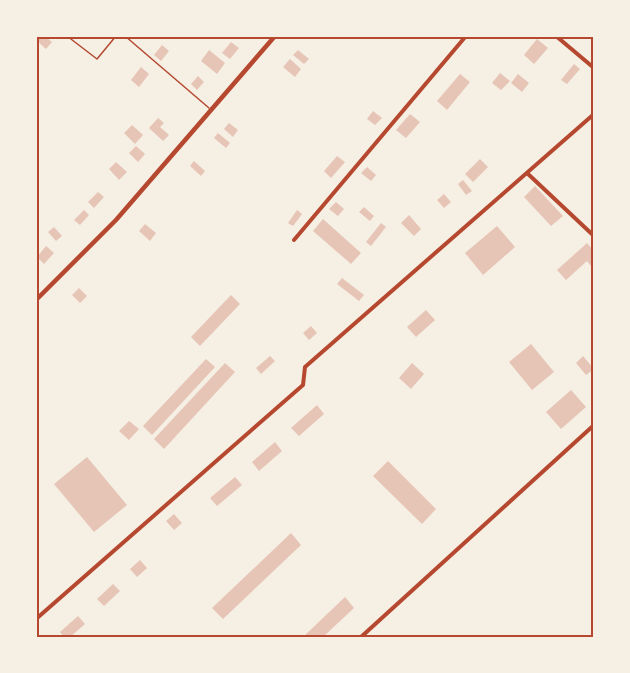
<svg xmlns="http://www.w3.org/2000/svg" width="630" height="673" font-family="'Fira Sans Condensed',sans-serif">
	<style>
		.building { fill: #e6c5b7 }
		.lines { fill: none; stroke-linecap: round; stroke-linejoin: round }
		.path { stroke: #b5482f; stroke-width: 1.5 }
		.service { stroke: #b5482f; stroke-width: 1.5 }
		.minor { stroke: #b5482f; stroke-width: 4 }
		.tertiary { stroke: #b5482f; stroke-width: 4.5 }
		.neatline { fill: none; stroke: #b5482f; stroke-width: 2 }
	</style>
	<rect width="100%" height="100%" fill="#f6efe4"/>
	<!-- building -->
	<path class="building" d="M38,36H45L52,42L46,49L36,40Z
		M537,39L548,48L534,64L524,55Z
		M231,42L239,48L230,59L222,53Z
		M162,45L169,51L161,61L154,55Z
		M209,50L225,63L217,74L201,61Z
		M298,50L309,59L304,64L293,55Z
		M290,59L301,69L295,77L283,67Z
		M574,64L580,69L567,84L561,80Z
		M141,67L149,74L139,87L131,80Z
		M500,73L510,81L501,90L492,83Z
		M460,74L470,82L447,110L437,101Z
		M518,74L529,83L522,92L511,83Z
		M198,76L204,82L197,90L191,84Z
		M373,111L382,118L375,125L367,119Z
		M410,114L420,122L406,138L396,130Z
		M158,118L164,123L160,127L169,135L163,141L149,128Z
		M229,123L238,130L233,137L224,129Z
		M132,125L143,135L135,144L124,133Z
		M218,133L230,143L226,148L214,138Z
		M136,146L145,154L138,162L129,153Z
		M337,156L345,162L331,178L324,171Z
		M480,159L488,167L473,182L465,174Z
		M194,161L205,171L201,176L190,166Z
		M116,162L127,172L119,180L109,169Z
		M367,167L376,175L371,181L361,173Z
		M463,180L472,191L466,195L458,184Z
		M535,186L563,216L551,226L524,197Z
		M98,192L104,197L94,208L88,202Z
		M444,194L451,202L444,208L437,200Z
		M336,202L344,209L338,216L329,209Z
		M364,207L374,216L370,221L359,212Z
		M84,210L89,215L80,225L74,220Z
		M297,210L302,214L293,226L288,223Z
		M409,215L421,229L414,236L401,223Z
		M323,219L361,253L351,264L313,231Z
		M381,223L386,227L371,246L366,242Z
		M145,224L156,233L150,241L139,231Z
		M497,226L515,247L483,275L465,253Z
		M54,227L62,236L56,241L48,232Z
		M587,243L594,251V270L587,261L566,280L557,270Z
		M46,246L54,253L44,264L37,257Z
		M342,278L364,295L359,301L337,284Z
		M79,288L87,296L80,303L72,295Z
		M231,295L240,304L200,346L191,337Z
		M426,310L435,320L416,337L407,327Z
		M311,326L317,333L309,340L303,333Z
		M531,344L554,372L532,390L509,362Z
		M270,356L275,361L261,374L256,368Z
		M583,356L594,369L586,375L576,363Z
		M206,359L215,367L152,435L143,426Z
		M225,363L235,372L164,449L154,439Z
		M412,363L424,374L411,389L399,378Z
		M571,390L586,407L561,429L546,412Z
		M317,405L324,414L299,436L291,428Z
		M129,421L139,429L129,440L119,431Z
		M275,442L282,451L259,471L252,462Z
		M87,457L127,505L94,532L54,484Z
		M388,461L436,509L422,524L373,476Z
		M235,477L242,485L217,506L210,498Z
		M174,514L182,523L174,530L166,521Z
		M291,533L301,545L223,619L212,608Z
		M140,560L147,568L137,577L130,569Z
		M113,584L120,591L104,606L97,599Z
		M345,597L354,608L323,637H303Z
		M78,616L85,624L70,637H64L60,632Z"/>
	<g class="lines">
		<!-- path -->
		<path class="path" d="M67,36L97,59L116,36"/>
		<!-- service -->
		<path class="service" d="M125,36L209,108"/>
		<!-- minor -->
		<path class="minor" d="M556,36L594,68
			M527,173L594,236
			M294,240L466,36
			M36,619L303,385L305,367L594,114
			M361,637L594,425"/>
		<!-- tertiary -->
		<path class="tertiary" d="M36,300L116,220L275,36"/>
	</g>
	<!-- border -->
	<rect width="630" height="673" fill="none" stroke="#f6efe4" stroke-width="75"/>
	<rect x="38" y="38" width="554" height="598" class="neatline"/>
</svg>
